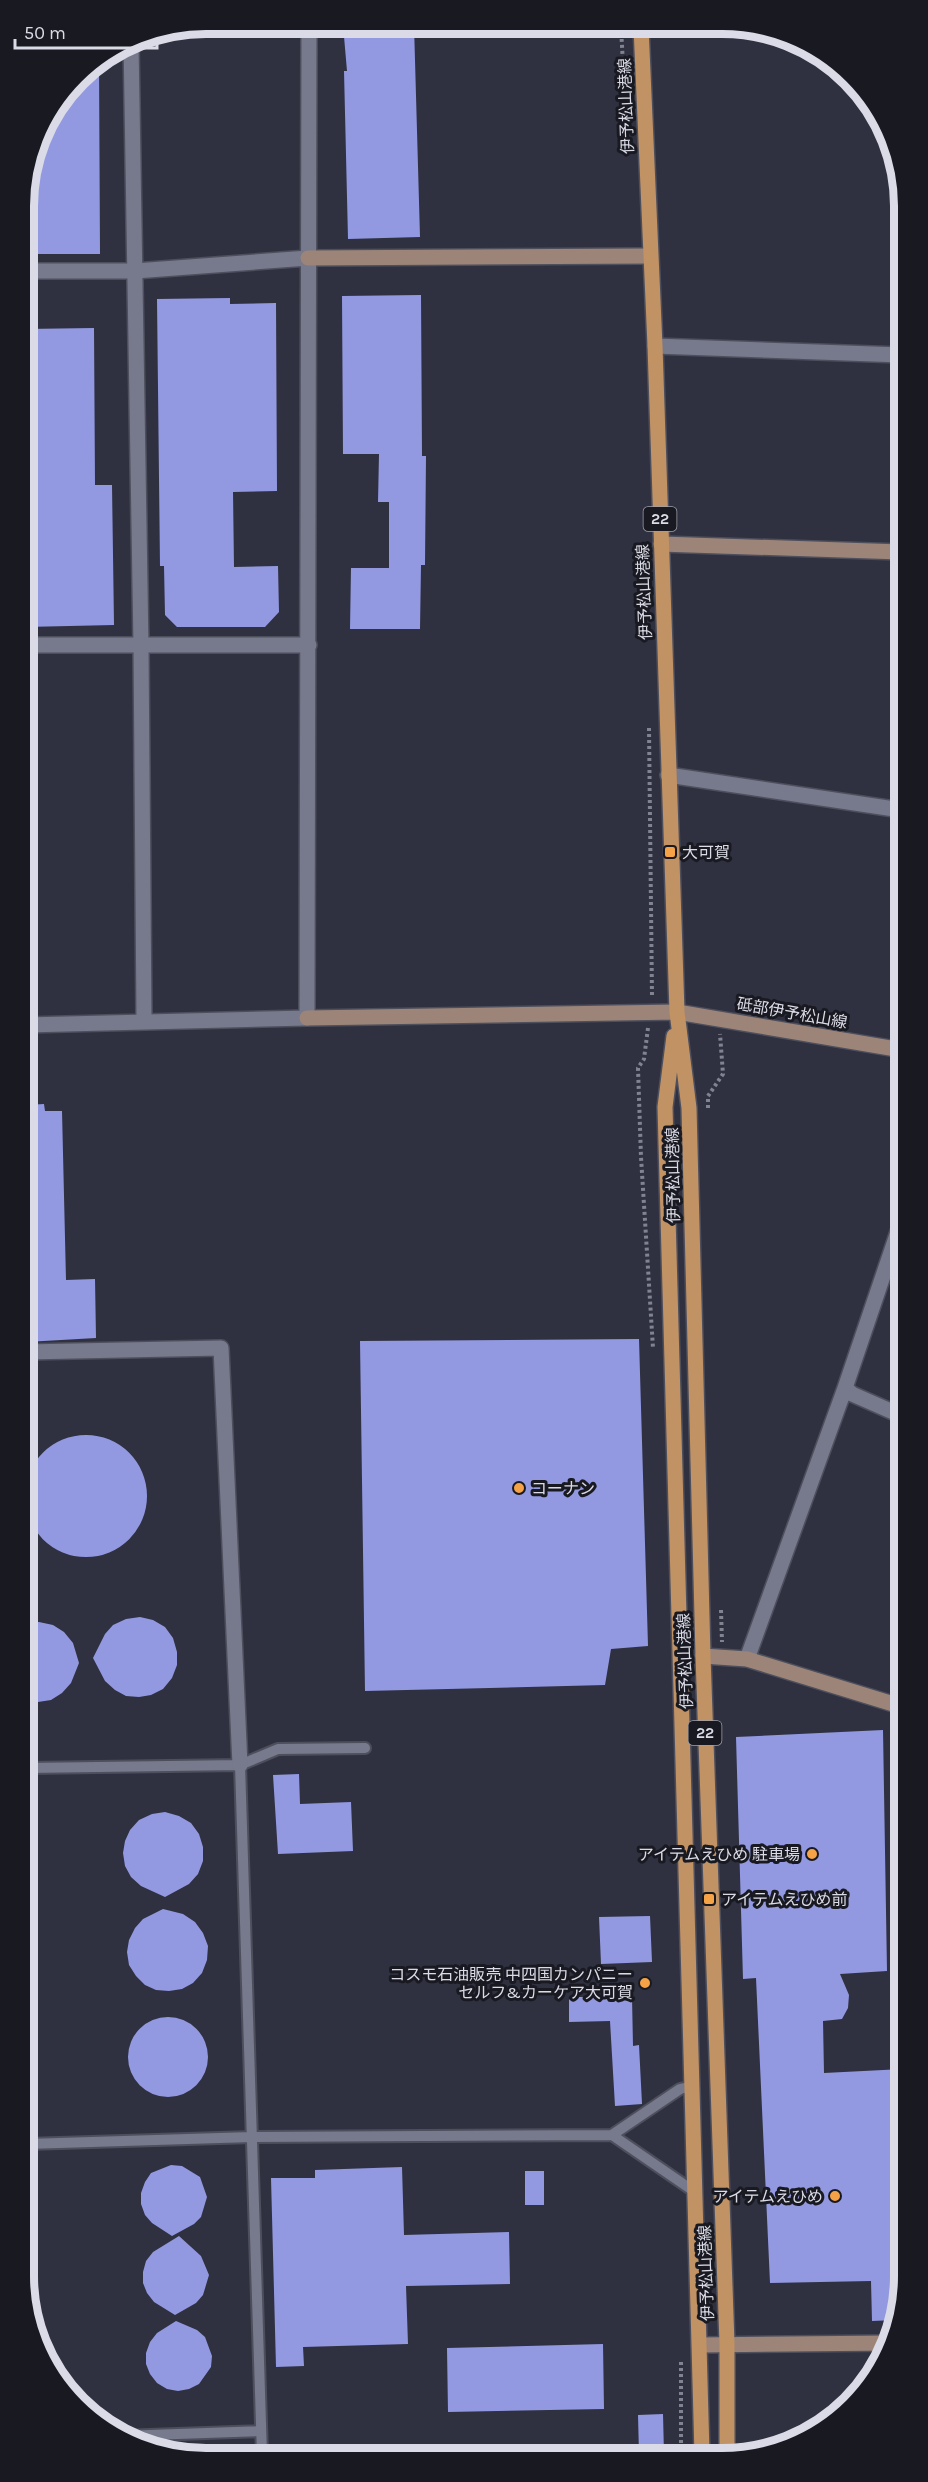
<svg xmlns="http://www.w3.org/2000/svg" width="928" height="2482" font-family="Karla,'Noto Sans JP',sans-serif">
	<style>
		.building { fill: #9299e0 }
		.lines { fill: none; stroke-linecap: round; stroke-linejoin: round }
		.lane-casing { stroke: #4e4f5d; stroke-width: 14 }
		.street-casing { stroke: #4e4f5d; stroke-width: 18 }
		.secondary-casing { stroke: #4e4f5d; stroke-width: 18 }
		.primary-casing { stroke: #4e4f5d; stroke-width: 18 }
		.path { stroke: #828391; stroke-width: 4; stroke-dasharray: 3 3; stroke-linecap: butt }
		.lane { stroke: #77798c; stroke-width: 10 }
		.street { stroke: #77798c; stroke-width: 15 }
		.secondary { stroke: #9c8578; stroke-width: 15 }
		.primary { stroke: #c19264; stroke-width: 15 }
		.poi-dot { fill: #f6a247; stroke: #191a21; stroke-width: 2 }
		.labels { text-anchor: middle; dominant-baseline: central; stroke-width: 6; stroke-linejoin: round; paint-order: stroke }
		.shield { fill: #191a21; stroke: #a0a1ab; stroke-width: 1.5 }
		.shield-label { font-size: 15px; font-weight: bold; fill: #dadbe6 }
		.street-label { font-size: 16px; fill: #dadbe6; stroke: #191a21 }
		.poi-label { font-size: 16px; fill: #dadbe6; stroke: #191a21; text-anchor: start }
		.rim { fill: none; stroke: #dadbe6; stroke-width: 8 }
	</style>
	<rect width="100%" height="100%" fill="#2f3141"/>
	<!-- building -->
	<path class="building" d="M343,25H414L420,237L348,239L344,71H347Z
		M99,61L100,254H25L24,194L43,126L86,69Z
		M421,295L422,456H426L425,565H421L420,629H350L351,568H389V502H378L379,454H343L342,296Z
		M230,298V304L276,303L277,491L233,492L234,567L278,566L279,612L265,627H177L165,615L164,566H160L157,299Z
		M94,328L95,485H112L114,625L25,627V329Z
		M44,1104L45,1111H62L66,1280L95,1279L96,1338L26,1342V1105Z
		M639,1339L648,1646L611,1649L605,1685L365,1691L360,1341Z
		M25 1496a61 61 0 1 1 122 0a61 61 0 1 1-122 0Z
		M140,1617L153,1620L165,1627L173,1638L177,1652V1665L172,1678L163,1689L151,1695L139,1697L126,1696L115,1690L105,1681L93,1658L105,1634L113,1625L126,1619Z
		M39,1622L53,1625L64,1632L73,1643L79,1663L71,1683L62,1693L51,1700L38,1702L27,1700V1623Z
		M883,1730L887,1971L840,1974L849,1995L848,2008L842,2019L823,2021L824,2073L903,2069L904,2287L896,2320L872,2321L871,2281L770,2283L756,1978L743,1979L736,1737Z
		M299,1774L300,1804L351,1802L353,1851L278,1854L273,1775Z
		M165,1812L179,1816L191,1823L199,1834L203,1847V1861L198,1874L189,1884L165,1897L141,1886L131,1877L125,1866L123,1853L125,1841L130,1830L139,1820L152,1814Z
		M163,1909L183,1914L195,1922L203,1933L208,1946L207,1960L202,1973L193,1983L182,1989L169,1991L156,1990L145,1985L136,1976L129,1965L127,1952L129,1940L135,1928L143,1919Z
		M650,1916L652,1962L601,1964L599,1917Z
		M569,1997H632L633,2046L639,2045L642,2104L615,2106L610,2021L569,2022Z
		M128 2057a40 40 0 1 1 80 0a40 40 0 1 1-80 0Z
		M171,2165L182,2166L200,2177L207,2197L201,2217L194,2224L172,2236L152,2223L145,2215L141,2204V2193L145,2182L151,2173Z
		M402,2167L404,2235L509,2232L510,2284L406,2286L408,2344L303,2347L304,2366L276,2367L271,2178H315V2170Z
		M525,2171H544V2205H525Z
		M179,2236L201,2256L209,2275L203,2295L196,2303L175,2315L154,2302L147,2293L143,2283V2272L146,2261L153,2252Z
		M176,2321L197,2330L205,2337L212,2356L211,2367L199,2384L189,2389L178,2391L167,2389L157,2383L150,2374L146,2364V2353L150,2342L157,2333Z
		M603,2344L604,2409L448,2412L447,2348Z
		M663,2414L664,2454H639L638,2415Z"/>
	<g class="lines">
		<!-- lane casing -->
		<g class="lane-casing">
			<path id="lane" d="M240,1765L262,2455
				M27,1768L240,1765L278,1749L365,1748
				M693,2086L680,2089L612,2135L695,2192
				M27,2144L252,2137L612,2135
				M121,2436L261,2431"/>
		</g>
		<!-- street casing -->
		<g class="street-casing">
			<path id="street" d="M131,42L141,646L144,1021
				M25,271H135L308,258
				M655,346L901,355
				M25,645H309
				M668,775L901,810
				M26,1025L307,1018L309,25
				M26,1352L221,1348L240,1765
				M845,1388L852,1394L902,1416
				M747,1659L845,1388L902,1220"/>
		</g>
		<!-- secondary casing -->
		<g class="secondary-casing">
			<path id="secondary" d="M308,258L650,256
				M661,544L901,552
				M307,1018L677,1012L902,1050
				M703,1656L747,1659L903,1707
				M700,2345L891,2343"/>
		</g>
		<!-- primary casing -->
		<g class="primary-casing">
			<path id="primary" d="M641,27L655,346L677,1012L689,1108L703,1656L727,2344V2454
				M674,1036L665,1107L702,2454"/>
		</g>
		<!-- path -->
		<path class="path" d="M621,27L626,121
			M649,728L652,996
			M648,1028L644,1059L638,1068L641,1157L653,1348
			M708,1108V1096L723,1074L720,1034
			M721,1610L722,1642
			M681,2362V2454"/>
		<!-- lane -->
		<use href="#lane" class="lane"/>
		<!-- street -->
		<use href="#street" class="street"/>
		<!-- secondary -->
		<use href="#secondary" class="secondary"/>
		<!-- primary -->
		<use href="#primary" class="primary"/>
	</g>
	<!-- markers -->
	<g class="poi-dot">
		<rect x="664" y="846" width="12" height="12" rx="3"/>
		<circle cx="519" cy="1488" r="6"/>
		<circle cx="812" cy="1854" r="6"/>
		<rect x="703" y="1893" width="12" height="12" rx="3"/>
		<circle cx="645" cy="1983" r="6"/>
		<circle cx="835" cy="2196" r="6"/>
	</g>
	<g class="labels">
		<!-- shield labels -->
		<g class="shield">
			<rect x="643.5" y="507" width="33" height="24" rx="4.5"/>
			<rect x="688.5" y="1721" width="33" height="24" rx="4.5"/>
		</g>
		<g class="shield-label">
			<text x="660" y="519">22</text>
			<text x="705" y="1733">22</text>
		</g>
		<!-- street labels -->
		<g class="street-label">
			<text transform="translate(626 106) rotate(-92)">伊予松山港線</text>
			<text transform="translate(644 592) rotate(-92)">伊予松山港線</text>
			<text transform="translate(792 1013) rotate(10)">砥部伊予松山線</text>
			<text transform="translate(673 1175) rotate(-91)">伊予松山港線</text>
			<text transform="translate(685 1661) rotate(-92)">伊予松山港線</text>
			<text transform="translate(706 2273) rotate(-92)">伊予松山港線</text>
		</g>
		<!-- poi labels -->
		<g class="poi-label">
			<text x="682" y="852">大可賀</text>
			<text x="531" y="1488">コーナン</text>
			<text x="800" y="1854" text-anchor="end">アイテムえひめ 駐車場</text>
			<text x="721" y="1899">アイテムえひめ前</text>
			<text x="633" y="1974" text-anchor="end">コスモ石油販売 中四国カンパニー<tspan x="633" dy="18">セルフ&amp;カーケア大可賀</tspan></text>
			<text x="823" y="2196" text-anchor="end">アイテムえひめ</text>
		</g>
	</g>
	<!-- crop -->
	<path d="M0 0H928V2482H0ZM206 34H722A172 172 0 0 1 894 206V2276A172 172 0 0 1 722 2448H206A172 172 0 0 1 34 2276V206A172 172 0 0 1 206 34Z" fill="#191a21" fill-rule="evenodd"/>
	<path class="rim" d="M206 34H722A172 172 0 0 1 894 206V2276A172 172 0 0 1 722 2448H206A172 172 0 0 1 34 2276V206A172 172 0 0 1 206 34Z"/>
	<!-- scale -->
	<path d="M15 39v9h142v-9" fill="none" stroke="#dadbe6" stroke-width="3"/>
	<text x="24" y="39" font-size="18" fill="#dadbe6" stroke="#191a21" stroke-width="4.5" paint-order="stroke">50 m</text>
</svg>
